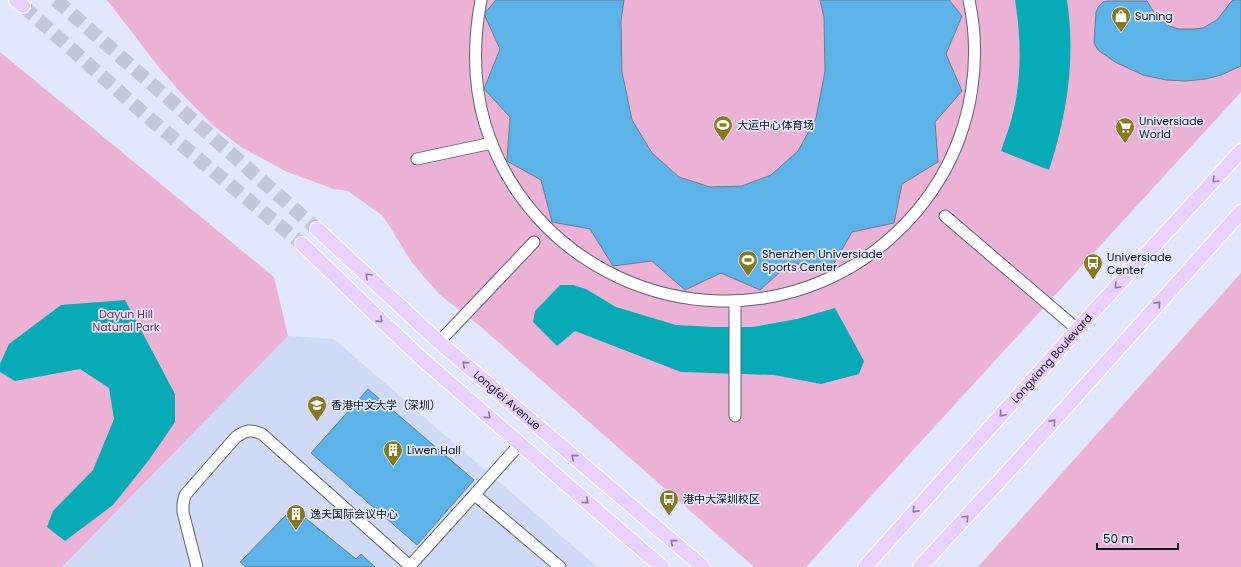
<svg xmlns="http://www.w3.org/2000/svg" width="1241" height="567" font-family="Poppins,'Noto Sans SC',sans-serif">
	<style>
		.built { fill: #d0d9f5 }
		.green { fill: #ebb2d5 }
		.water { fill: #07abb6 }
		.building { fill: #5bb3e8; stroke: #6a7d8a }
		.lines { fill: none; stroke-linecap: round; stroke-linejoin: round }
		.major-tunnel { stroke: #c2c7db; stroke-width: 14; stroke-dasharray: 14 7; stroke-linecap: butt }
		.minor-casing { stroke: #5d6275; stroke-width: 13 }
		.major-casing { stroke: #fff; stroke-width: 16 }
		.minor { stroke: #fff; stroke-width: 11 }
		.major { stroke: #e8d0ff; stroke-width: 14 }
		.oneway { stroke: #877b98 }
		.labels { text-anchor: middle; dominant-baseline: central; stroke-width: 3.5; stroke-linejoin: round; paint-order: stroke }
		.poi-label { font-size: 11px; fill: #11131a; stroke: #e1e7fd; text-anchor: start }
		.park-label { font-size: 11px; fill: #7f2364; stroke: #e1e7fd }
		.street-label { font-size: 11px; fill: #11131a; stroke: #e1e7fd }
	</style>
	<rect width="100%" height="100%" fill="#e1e7fd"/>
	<!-- built -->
	<path class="built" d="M288,336L334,339L597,567H62Z"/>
	<!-- green -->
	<path class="green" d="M107,0H1241V92L806,567H754L480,326L439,294L413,264L383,216L348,191L334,189L287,172L241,147L214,126L181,93L158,66Z
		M0,52L274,277L288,336L62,567H0Z
		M1241,273V567H978Z"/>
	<!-- water -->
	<path class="water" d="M1015,0H1067C1076,58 1067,115 1049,170L1001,151C1005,139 1010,126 1013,113C1022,77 1021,36 1015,0Z
		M560,285H573L586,289L616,307L676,325L713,327H753L797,319L835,308L864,361L859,374L821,384L774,375L681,372L575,331L557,346L533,322L535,311Z
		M125,300L175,394V422L149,460L113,505L65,541L47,527L53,511L93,470L114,419L109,388L80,369L15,381L0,372V364L9,344L61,305Z"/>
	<!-- building -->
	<path class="building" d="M496,0H624L621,21L622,72L632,120L652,153L679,177L710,187L742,186L771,175L798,151L816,118L825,71L824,17L820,0H949L962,16L946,54L962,91L935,122L938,162L902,184L894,223L852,232L832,267L790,263L760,290L721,273L685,290L652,261L613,266L590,229L552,222L541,180L507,161L510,117L484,89L500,49L484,14Z
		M1233,0H1241V66L1221,75L1206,79L1186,81L1166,80L1143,75L1115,62L1098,50L1094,43L1096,12L1099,6L1103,2L1109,1H1147L1157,17L1169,26L1179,29H1194L1203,28L1217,20L1230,3Z
		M368,389L474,480L417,545L311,453Z
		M293,508L356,559L361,554L375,567H246L240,562Z"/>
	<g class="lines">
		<!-- major-tunnel -->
		<path class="major-tunnel" d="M56,0L317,229
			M23,6L149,118L302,244"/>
		<!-- minor casing -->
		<g class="minor-casing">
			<path id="minor" d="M481,0C473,42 473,83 485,124C528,266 687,339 823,281C872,260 914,223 941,177C972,124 982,60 969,0
				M417,159L492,143
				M945,216L1077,329
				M735,301V416
				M439,342L534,242
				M475,495L560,567
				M197,567L183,512V504L185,495L236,437C246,430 250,429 262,434L410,566
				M409,567L520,444"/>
		</g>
		<!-- major casing -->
		<g class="major-casing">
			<g id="major">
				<path d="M16,0L23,6"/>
				<path id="s1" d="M317,229L439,342L703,567"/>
				<path d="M302,244L385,324L422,359L662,567"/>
				<path id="s2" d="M865,567L1093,312L1241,151"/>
				<path d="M920,567L1015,464L1241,212"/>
			</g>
		</g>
		<!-- minor -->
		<use href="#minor" class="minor"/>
		<!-- major -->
		<use href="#major" class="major"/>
	</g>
	<!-- one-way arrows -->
	<defs><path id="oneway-chevron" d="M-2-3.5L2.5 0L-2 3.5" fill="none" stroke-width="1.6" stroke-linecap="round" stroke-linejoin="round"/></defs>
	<g class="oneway">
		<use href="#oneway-chevron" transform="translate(1215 180) rotate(133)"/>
		<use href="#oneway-chevron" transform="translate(368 276) rotate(-137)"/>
		<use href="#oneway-chevron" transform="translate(1117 286) rotate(133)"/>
		<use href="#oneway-chevron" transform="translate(1158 304) rotate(-48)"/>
		<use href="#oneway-chevron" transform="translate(380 320) rotate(44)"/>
		<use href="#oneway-chevron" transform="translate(465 364) rotate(-139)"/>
		<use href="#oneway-chevron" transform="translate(1002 414) rotate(132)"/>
		<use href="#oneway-chevron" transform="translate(488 416) rotate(41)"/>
		<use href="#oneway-chevron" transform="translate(1053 422) rotate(-48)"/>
		<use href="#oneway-chevron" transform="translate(574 457) rotate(-139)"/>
		<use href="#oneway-chevron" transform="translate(586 501) rotate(41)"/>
		<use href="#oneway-chevron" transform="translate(915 510) rotate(132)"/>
		<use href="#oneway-chevron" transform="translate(966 518) rotate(-47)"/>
		<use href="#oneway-chevron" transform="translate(673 542) rotate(-139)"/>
	</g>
	<!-- icons -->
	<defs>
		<g id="shop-pin" transform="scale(1)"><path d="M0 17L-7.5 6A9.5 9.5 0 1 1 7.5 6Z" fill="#88791d" stroke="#e1e7fd"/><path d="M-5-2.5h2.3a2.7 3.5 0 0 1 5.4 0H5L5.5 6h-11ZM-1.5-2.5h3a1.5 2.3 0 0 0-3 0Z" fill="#fff"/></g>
		<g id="stadium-pin" transform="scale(1)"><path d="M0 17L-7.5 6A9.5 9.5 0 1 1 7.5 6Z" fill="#88791d" stroke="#e1e7fd"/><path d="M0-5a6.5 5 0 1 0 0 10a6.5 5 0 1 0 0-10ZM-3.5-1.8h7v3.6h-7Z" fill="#fff"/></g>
		<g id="supermarket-pin" transform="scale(1)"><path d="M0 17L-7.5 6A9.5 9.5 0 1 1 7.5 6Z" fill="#88791d" stroke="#e1e7fd"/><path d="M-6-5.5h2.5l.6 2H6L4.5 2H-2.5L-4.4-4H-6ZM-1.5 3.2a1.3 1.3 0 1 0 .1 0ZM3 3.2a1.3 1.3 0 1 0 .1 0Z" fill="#fff"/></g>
		<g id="bus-pin" transform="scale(1)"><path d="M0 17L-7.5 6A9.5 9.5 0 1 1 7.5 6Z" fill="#88791d" stroke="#e1e7fd"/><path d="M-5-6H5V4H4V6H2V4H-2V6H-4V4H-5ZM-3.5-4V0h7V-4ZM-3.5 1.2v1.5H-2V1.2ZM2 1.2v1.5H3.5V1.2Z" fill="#fff"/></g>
		<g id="university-pin" transform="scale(1)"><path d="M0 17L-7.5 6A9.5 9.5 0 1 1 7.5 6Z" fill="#88791d" stroke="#e1e7fd"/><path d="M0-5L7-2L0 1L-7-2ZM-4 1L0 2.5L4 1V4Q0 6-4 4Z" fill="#fff"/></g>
		<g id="building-pin" transform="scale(1)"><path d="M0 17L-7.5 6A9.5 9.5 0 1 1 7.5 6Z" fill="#88791d" stroke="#e1e7fd"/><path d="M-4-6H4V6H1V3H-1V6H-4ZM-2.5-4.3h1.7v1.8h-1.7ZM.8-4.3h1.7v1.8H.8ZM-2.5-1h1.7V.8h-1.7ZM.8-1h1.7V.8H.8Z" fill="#fff"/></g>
	</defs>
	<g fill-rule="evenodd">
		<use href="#shop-pin" x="1121" y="16"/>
		<use href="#stadium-pin" x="723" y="125"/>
		<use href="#supermarket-pin" x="1125" y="127"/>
		<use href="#stadium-pin" x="748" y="260"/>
		<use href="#bus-pin" x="1093" y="263"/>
		<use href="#university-pin" x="317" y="405"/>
		<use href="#building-pin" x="393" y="450"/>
		<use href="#bus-pin" x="669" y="499"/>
		<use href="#building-pin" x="296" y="514"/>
	</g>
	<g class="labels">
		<!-- poi labels -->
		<g class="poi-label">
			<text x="1135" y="16">Suning</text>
			<text x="1139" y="121">Universiade<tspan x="1139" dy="13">World</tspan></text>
			<text x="737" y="125">大运中心体育场</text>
			<text x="762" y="254">Shenzhen Universiade<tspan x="762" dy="13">Sports Center</tspan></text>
			<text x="1107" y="257">Universiade<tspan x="1107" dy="13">Center</tspan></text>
			<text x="331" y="405">香港中文大学（深圳）</text>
			<text x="407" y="450">Liwen Hall</text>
			<text x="683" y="499">港中大深圳校区</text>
			<text x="310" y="514">逸夫国际会议中心</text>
		</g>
		<!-- park labels -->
		<g class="park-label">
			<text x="126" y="314">Dayun Hill<tspan x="126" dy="13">Natural Park</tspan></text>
		</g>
		<!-- street labels -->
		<g class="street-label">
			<text stroke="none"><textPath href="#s2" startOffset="280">Longxiang Boulevard</textPath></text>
			<text stroke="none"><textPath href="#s1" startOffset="256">Longfei Avenue</textPath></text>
		</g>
	</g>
	<!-- scale -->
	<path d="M1097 543v6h81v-6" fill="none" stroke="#11131a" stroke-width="2"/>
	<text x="1103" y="543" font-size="12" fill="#11131a" stroke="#e1e7fd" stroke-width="3" paint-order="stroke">50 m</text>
</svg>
